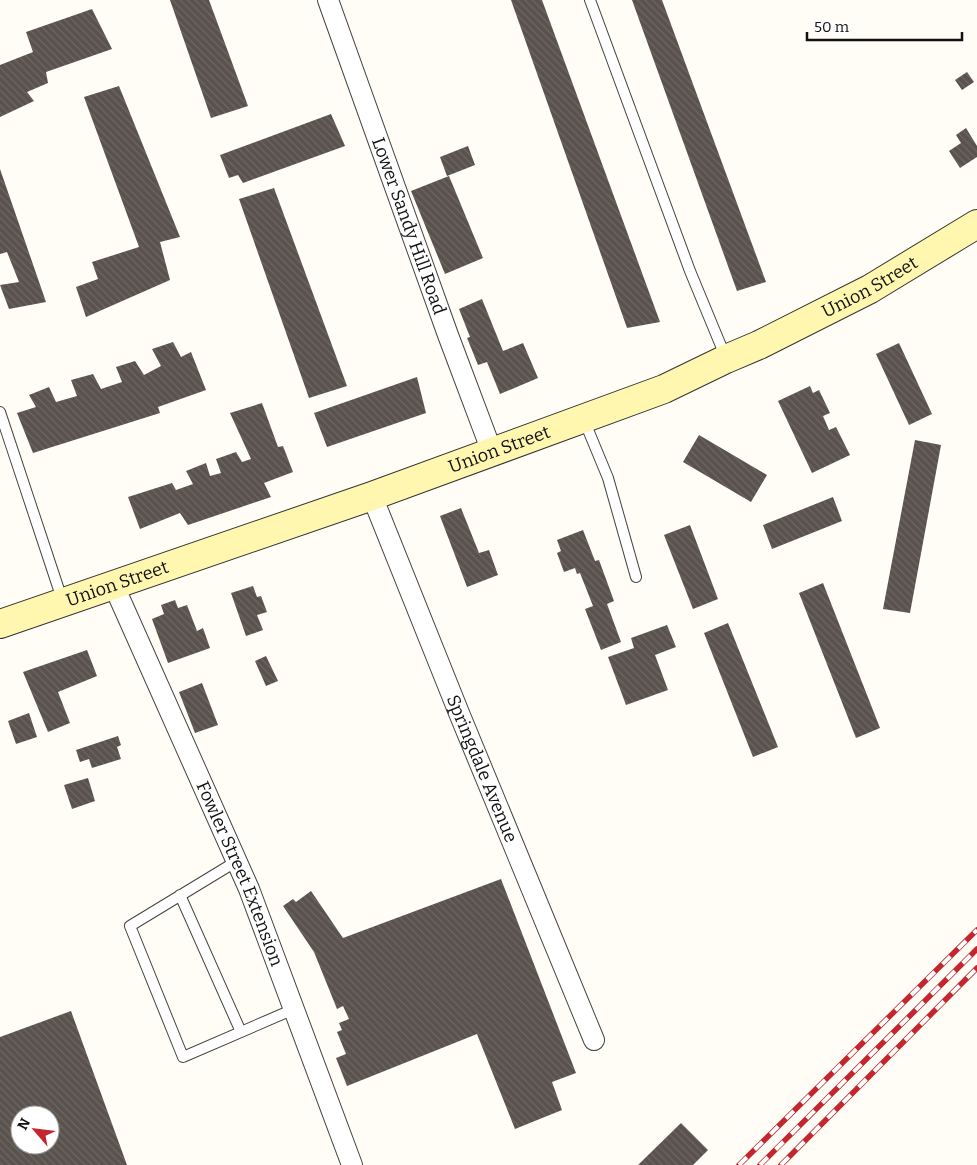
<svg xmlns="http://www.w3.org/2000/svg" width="977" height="1165" font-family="Bitter,serif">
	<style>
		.building { fill: url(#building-back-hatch); fill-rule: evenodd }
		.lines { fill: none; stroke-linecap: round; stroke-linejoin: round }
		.lane-casing { stroke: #444; stroke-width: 12 }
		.street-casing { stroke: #444; stroke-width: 22 }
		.secondary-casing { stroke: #333; stroke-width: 30 }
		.lane { stroke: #fff; stroke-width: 10 }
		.street { stroke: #fff; stroke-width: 20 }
		.secondary { stroke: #fff6b0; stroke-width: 28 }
		.rail-casing { stroke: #c4262e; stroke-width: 5.5 }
		.rail { stroke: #fff; stroke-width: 4; stroke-dasharray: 11; stroke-linecap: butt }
		.labels { text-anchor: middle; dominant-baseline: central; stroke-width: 5; stroke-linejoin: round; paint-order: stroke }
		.street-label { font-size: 18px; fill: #111; stroke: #fff }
	</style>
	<defs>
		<pattern id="building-back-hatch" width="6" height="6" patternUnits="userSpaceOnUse" patternTransform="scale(1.25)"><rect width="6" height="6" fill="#5a524d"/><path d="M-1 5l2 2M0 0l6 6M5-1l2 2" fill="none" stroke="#6d6662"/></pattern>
	</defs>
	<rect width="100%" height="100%" fill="#fffdf5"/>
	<!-- building -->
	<path class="building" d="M170,0H209L248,106L211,118Z
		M511,0H542L660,322L627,328Z
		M632,0H662L766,282L737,291Z
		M92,9L112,49L46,72L48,83L27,92L34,101L0,117V65L33,52L26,32Z
		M967,72L974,82L962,90L955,80Z
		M119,86L180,237L160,242L170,280L86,317L76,287L98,279L92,262L139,247L84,97Z
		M331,114L345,146L243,183L238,175L229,178L220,155Z
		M966,128L977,146V157L960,168L949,151L961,143L956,135Z
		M468,146L475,165L447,176L440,157Z
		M0,169L46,302L9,309L0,285L19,282L7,252L0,254Z
		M449,176L483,258L445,274L411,191Z
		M274,188L347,386L309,398L239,199Z
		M482,299L503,351L523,343L538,378L500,394L487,362L478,365L467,338L470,337L459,309Z
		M173,342L181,357L191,352L206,390L158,407L160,413L33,453L17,413L36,407L29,395L49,387L56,402L77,396L71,380L93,374L101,389L122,382L116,367L135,361L144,375L161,366L152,349Z
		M899,343L932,414L909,425L876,354Z
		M417,377L426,413L327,447L314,413Z
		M810,386L813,393L819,390L830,413L823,416L829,430L836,427L850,455L812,473L778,401Z
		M262,403L278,447L283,446L293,472L264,483L271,497L188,525L180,513L140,529L128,497L172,483L176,490L193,484L186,471L206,463L210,476L221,473L216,459L236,452L242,462L251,459L230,413Z
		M699,435L767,475L751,502L683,462Z
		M915,440L941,445L910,613L883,609Z
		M833,497L842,521L772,549L763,525Z
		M461,508L479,553L489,550L498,575L467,587L440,516Z
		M690,525L718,599L693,609L664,535Z
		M583,530L595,561L599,560L614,601L607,604L621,642L601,650L585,609L593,606L580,573L577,574L575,568L564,572L557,553L561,551L557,540Z
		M823,583L880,728L856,738L799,593Z
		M253,586L257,597L261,596L267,612L257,615L263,630L246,636L231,593Z
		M175,600L178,608L187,605L197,631L203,628L210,648L168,663L152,619L164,614L161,605Z
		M728,623L778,747L753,757L704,633Z
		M667,625L676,647L655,655L668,690L626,705L608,657L634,648L631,638Z
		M87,650L97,676L58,692L70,723L48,732L23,672Z
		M266,656L278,681L266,686L255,661Z
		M202,683L218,725L195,733L179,692Z
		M29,713L37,737L16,744L8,721Z
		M118,736L121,745L117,747L121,759L92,768L89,759L80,762L76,750Z
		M88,778L95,801L72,809L64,785Z
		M501,879L576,1073L552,1082L562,1110L515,1129L477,1034L347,1086L336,1058L346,1054L337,1032L342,1030L339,1023L349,1019L343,1006L337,1009L314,952L283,906L293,899L296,902L311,891L343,938Z
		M71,1011L127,1165H0V1037ZM20,1115H50V1145H20Z
		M681,1123L708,1150L693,1165H638Z"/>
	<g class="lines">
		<!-- lane casing -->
		<g class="lane-casing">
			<path id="lane" d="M590,0L690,271L726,358
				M0,412L63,602
				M584,420L608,478L636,577
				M237,861L130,926L183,1057L294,1009
				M180,895L241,1032"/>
		</g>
		<!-- street casing -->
		<g class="street-casing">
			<g id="street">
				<path id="s1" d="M328,0L448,335L492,452"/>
				<path id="s2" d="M372,496L459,713L594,1040"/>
				<path id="s3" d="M114,586L249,889L352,1165"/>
			</g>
		</g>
		<!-- secondary casing -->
		<g class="secondary-casing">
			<g id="secondary">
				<path id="s4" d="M0,624L372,496L664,389L726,359L759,345L870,289L977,224"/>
			</g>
		</g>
		<!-- lane -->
		<use href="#lane" class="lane"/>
		<!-- street -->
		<use href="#street" class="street"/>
		<!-- secondary -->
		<use href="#secondary" class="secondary"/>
		<!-- rail casing -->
		<g class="rail-casing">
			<path id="rail" d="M739,1165L977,930
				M760,1165L977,949
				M781,1165L977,968"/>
		</g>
		<!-- rail -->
		<use href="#rail" class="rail"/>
	</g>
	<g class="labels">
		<!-- street labels -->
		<g class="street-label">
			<text stroke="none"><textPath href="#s1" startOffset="240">Lower Sandy Hill Road</textPath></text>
			<text stroke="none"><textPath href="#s4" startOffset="934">Union Street</textPath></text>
			<text stroke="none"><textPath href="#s4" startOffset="529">Union Street</textPath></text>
			<text stroke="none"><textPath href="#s4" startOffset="124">Union Street</textPath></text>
			<text stroke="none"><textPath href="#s2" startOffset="294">Springdale Avenue</textPath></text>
			<text stroke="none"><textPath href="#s3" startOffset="314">Fowler Street Extension</textPath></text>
		</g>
	</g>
	<!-- north arrow -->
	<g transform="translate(35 1130) rotate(298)"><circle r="24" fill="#ffffff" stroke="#a0a0a0"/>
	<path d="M0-4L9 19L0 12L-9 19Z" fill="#c4262e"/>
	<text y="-8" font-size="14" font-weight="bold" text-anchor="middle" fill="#111111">N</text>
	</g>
	<!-- scale -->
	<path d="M807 32v8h155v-8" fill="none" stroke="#111111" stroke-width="2.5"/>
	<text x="814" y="32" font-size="15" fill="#111111" stroke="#ffffff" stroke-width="4" paint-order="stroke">50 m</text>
</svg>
